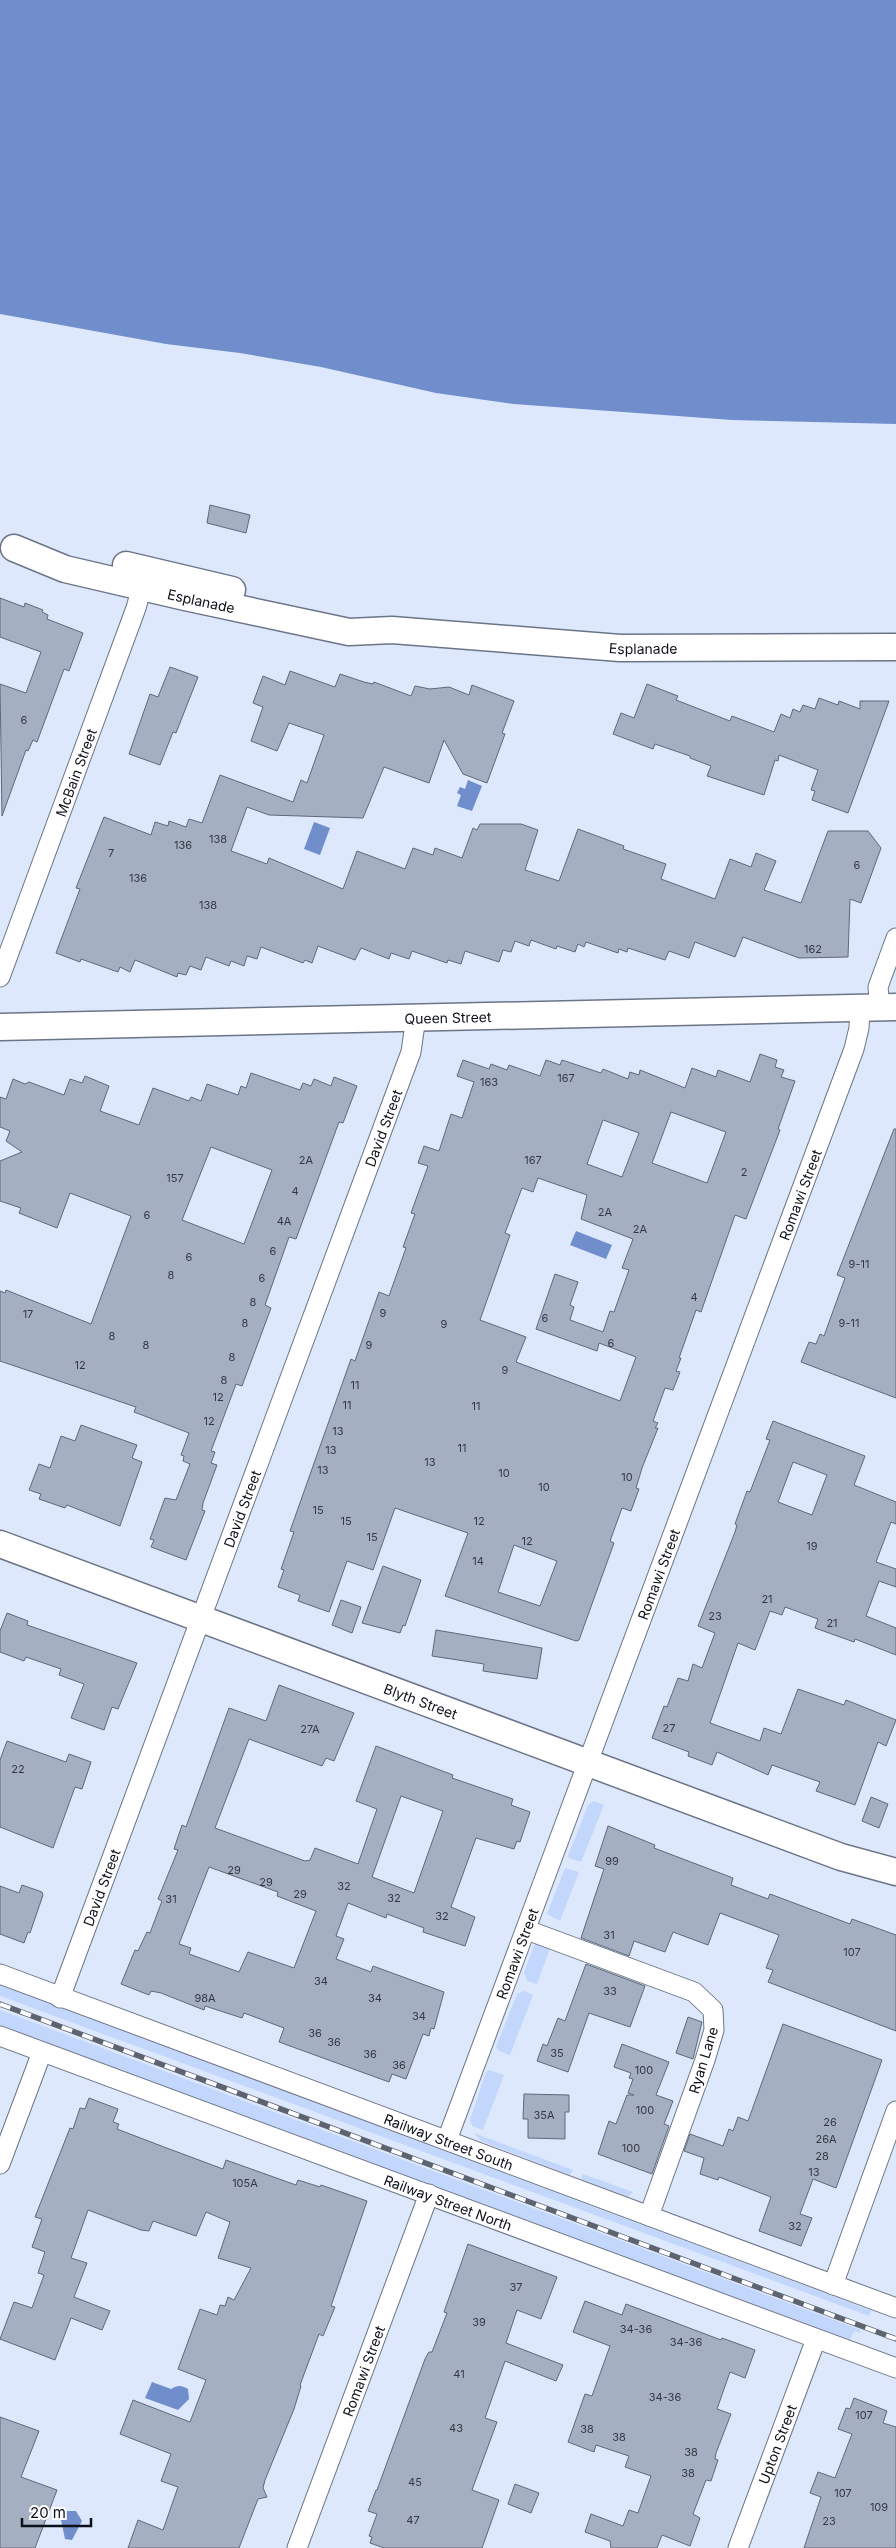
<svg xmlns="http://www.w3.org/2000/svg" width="896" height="2548" font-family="Inter,sans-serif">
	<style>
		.green { fill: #c3d7fc }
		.water { fill: #708ecb }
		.building { fill: #a5afc2; stroke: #5f6879; fill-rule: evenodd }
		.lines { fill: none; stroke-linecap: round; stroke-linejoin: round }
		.street-casing { stroke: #6c7587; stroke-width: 21 }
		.secondary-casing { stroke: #6c7587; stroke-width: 29 }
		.street { stroke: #fff; stroke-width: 19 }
		.secondary { stroke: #fff; stroke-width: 26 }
		.rail-casing { stroke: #5d636f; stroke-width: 5.5 }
		.rail { stroke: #fff; stroke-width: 4; stroke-dasharray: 11; stroke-linecap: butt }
		.labels { text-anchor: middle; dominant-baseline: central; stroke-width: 4.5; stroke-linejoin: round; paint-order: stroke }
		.number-label { font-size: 11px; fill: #343842 }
		.street-label { font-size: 14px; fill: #0e1118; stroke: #fff }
	</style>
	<rect width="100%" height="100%" fill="#dde8fc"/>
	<!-- green -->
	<path class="green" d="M594,1801L604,1805L581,1862L569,1858L568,1856L588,1805Z
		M565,1868L579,1872L560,1921L547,1914Z
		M536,1940L552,1943L537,1984L527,1981L524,1973Z
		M0,1985L862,2307L871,2310L869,2316L0,1996Z
		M524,1991L533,1995L510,2055L499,2051L496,2047L517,1994Z
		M0,2010L861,2330L860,2333L854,2331L850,2340L896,2358V2360L0,2025Z
		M489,2070L504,2075L483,2130L472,2126L470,2120L486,2072Z
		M474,2133L573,2170L570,2175L481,2141Z
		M583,2174L633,2192L628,2197L583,2180L581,2178Z"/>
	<!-- water -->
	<path class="water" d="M0,0H896V424L732,420L514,404L436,393L321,367L240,353L166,344L0,314Z
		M468,780L482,786L472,811L457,806L461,795L457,793L460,787L465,789Z
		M314,822L330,828L320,855L304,849Z
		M576,1231L612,1245L606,1259L570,1245Z
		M152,2382L171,2389C178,2385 181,2385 188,2389L189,2399L178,2410L145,2398Z
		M66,2511H76L82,2521L72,2540L65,2539L61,2520Z"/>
	<!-- building -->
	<path class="building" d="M210,505L250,515L246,533L207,523Z
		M0,598L24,607L25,603L43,610L42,612L48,615L47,619L83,633L69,671L64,669L37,742L33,740L28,751L26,750L2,816L0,684L26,693L41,652L0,637Z
		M170,667L198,677L176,733L173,732L160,765L129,754L150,694L158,697Z
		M290,671L335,687L340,674L364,682L373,684L374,682L411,696L415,686L430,689L449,687L469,695L472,685L514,701L502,733L505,734L487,783L463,774L444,740L429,783L384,767L363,818L269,815L247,807L231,851L267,864L269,858L343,889L357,851L405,869L413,848L433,855L435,848L462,858L473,828L477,830L480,824H521L538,830L525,870L559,881L578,829L624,846L623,849L666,864L661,879L715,899L730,859L751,867L756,853L776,861L764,890L801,903L828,831H868L881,848L861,903L850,899L848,957L799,958L743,937L735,957L695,942L689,958L669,951L665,960L628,948L627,952L619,949L618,953L586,942L584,947L578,944L575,952L557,946L556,949L531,940L529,946L515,941L511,952L503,950L499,962L465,951L461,964L448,960L447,963L412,951L409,959L391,953L389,959L361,948L355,960L318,946L312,963L305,960L303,963L261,947L257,959L247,956L244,966L231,961L229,966L206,957L201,970L190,966L186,975L178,973L177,977L135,960L130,972L120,967L118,972L81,959L80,962L56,953L80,889L76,888L104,817L151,835L155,822L168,826L169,821L186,827L189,819L202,823L220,775L293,802L301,780L307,783L324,735L289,723L277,751L251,741L263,707L253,703L263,676L285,685Z
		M647,684L678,696L676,700L730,721L732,716L774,732L781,714L790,718L793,709L800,712L803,705L815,709L819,698L838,705L839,701L860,709V701H889L848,813L812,800L815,791L811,790L818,770L779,755L778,761L775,760L764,795L707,776L711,766L690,758V756L655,744L653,749L613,734L621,713L634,718Z
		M760,1054L777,1060L775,1067L784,1070L781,1077L795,1081L778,1129L780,1130L746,1219L735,1215L701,1312L696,1310L679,1358H681L676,1371L680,1372L673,1390L665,1388L653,1421L658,1423L655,1428H658L642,1468L636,1488L639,1489L631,1511L622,1508L610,1541L614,1543L579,1640L576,1641L445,1596L468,1533L395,1508L373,1570L347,1561L329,1612L298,1601L300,1595L278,1587L284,1570L281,1569L294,1532L290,1531L351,1359L355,1361L379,1292L389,1296L406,1248L403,1247L415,1214L411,1213L428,1166L418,1163L424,1146L439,1151L451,1114L462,1118L474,1082L457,1076L463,1060L489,1069L491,1064L507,1070L509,1065L540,1076L546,1060L560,1065L562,1060L601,1073L603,1069L628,1079L630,1072L639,1075L640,1070L685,1088L692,1068L716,1077L718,1070L750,1082ZM671,1112L726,1132L707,1183L652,1163ZM603,1120L639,1133L622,1177L587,1164ZM538,1178L587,1195L581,1219L633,1239L622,1268L629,1270L614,1312L610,1311L603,1332L570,1320L574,1307L570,1305L578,1282L555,1274L536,1329L597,1351L599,1343L636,1357L620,1401L516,1362L526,1337L480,1320L510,1235L505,1233L522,1188L533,1192ZM514,1545L557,1561L540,1606L498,1592Z
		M251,1073L300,1090L303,1083L311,1086L314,1079L331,1086L334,1077L357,1086L343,1123L339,1122L296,1239L289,1237L265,1305L271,1308L242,1386L236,1384L211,1451L215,1452L211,1463L217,1465L203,1503L202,1510L205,1511L186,1560L151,1547L154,1540L150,1539L165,1498L176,1500L190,1464L183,1461L184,1456L181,1455L189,1433L134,1412L136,1407L0,1361V1291L5,1293L6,1290L91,1324L131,1216L70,1193L57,1228L19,1213L21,1208L0,1201V1161L22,1152L6,1141L10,1131L0,1127V1097L6,1099L13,1079L25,1084L29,1082L64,1095L70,1079L82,1083L85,1076L109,1086L100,1111L139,1125L153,1088L189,1101L191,1097L201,1101L207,1084L238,1095L241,1086L246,1088ZM211,1147L272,1170L244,1244L182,1220Z
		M894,1129H896V1398L801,1362L809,1342L816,1344L820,1334L824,1336L845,1278L837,1275Z
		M773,1421L865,1456L854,1485L896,1502V1524L891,1522L876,1562L896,1569V1587L879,1581L866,1616L896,1628V1655L855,1639L854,1642L815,1628L818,1619L785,1607L782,1615L770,1611L755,1650L738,1643L710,1723L760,1741L764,1728L781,1734L798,1689L844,1705L846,1700L896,1720L886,1746L878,1742L855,1805L816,1791L820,1782L772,1765L768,1775L717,1752L712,1765L688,1756L689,1752L652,1738L664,1706L667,1707L678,1678L688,1681L693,1664L702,1668L715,1633L698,1626L735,1532L737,1525L735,1524L747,1491L750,1492L770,1440L766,1439ZM793,1462L827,1475L812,1515L778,1502Z
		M81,1425L137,1445L132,1458L142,1462L120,1526L67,1505L65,1508L39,1499L41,1494L29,1490L39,1464L50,1468L61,1436L75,1441Z
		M383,1566L421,1580L405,1626L403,1625L400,1633L362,1623Z
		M341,1600L361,1607L352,1633L332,1625Z
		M7,1613L28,1621L27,1625L137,1663L118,1709L112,1707L104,1730L71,1718L84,1684L59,1675L61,1669L26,1657L24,1661L0,1652V1631Z
		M436,1630L542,1648L537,1679L483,1671L484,1664L432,1656Z
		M279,1685L354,1713L334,1761L326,1758L322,1766L249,1739L215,1828L305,1861L310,1860L315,1848L358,1864L377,1809L356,1801L376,1746L453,1775L452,1778L513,1799L511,1805L530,1812L520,1842L517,1841L514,1849L476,1838L451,1907L475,1917L465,1946L423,1932L424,1928L387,1914L386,1918L348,1903L336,1936L344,1939L336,1959L371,1972L373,1966L444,1992L434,2029L431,2028L429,2036L423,2034L406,2079L392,2074L389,2082L279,2042L284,2028L244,2013L242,2018L205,2006L204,2010L161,1993L151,1991L149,1995L121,1984L135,1950L138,1951L147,1932L150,1933L162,1901L158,1899L178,1850L174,1849L182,1825L186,1827L229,1708L266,1721ZM401,1796L443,1811L414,1893L372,1877ZM209,1867L278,1892L277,1896L316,1911L294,1968L248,1952L239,1972L189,1954L191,1948L179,1944Z
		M7,1741L66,1762L69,1754L91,1762L82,1789L75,1787L53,1848L0,1827V1760Z
		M871,1797L888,1804L879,1828L862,1821Z
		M608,1826L655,1845L654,1848L733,1878L731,1885L768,1899L770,1894L850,1924L852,1919L896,1935V2031L768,1982L773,1970L766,1968L779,1935L720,1913L708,1945L673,1932L665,1952L634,1941L629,1956L581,1938L604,1869L595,1866Z
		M22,1885L42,1892L43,1895L30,1933L28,1932L24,1943L0,1934V1886L19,1893Z
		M586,1964L645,1986L630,2027L589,2013L568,2072L537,2061L543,2044L547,2046L558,2018L565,2021Z
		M688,2017L702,2022L693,2059L676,2053Z
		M783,2024L882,2060L836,2188L813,2179L800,2214L812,2218L801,2246L759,2231L771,2197L719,2177L718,2180L700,2174L704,2158L684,2151L690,2134L723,2146L729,2129L733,2131L738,2117L748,2121Z
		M622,2044L669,2062L656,2095L673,2101L664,2124L669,2126L652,2174L598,2154L609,2121L616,2124L627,2095H634L628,2093L633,2079L629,2078L631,2073L614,2067Z
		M524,2094L569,2095V2112H565V2139L528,2138V2119H523Z
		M89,2098L118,2109L113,2122L119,2124L117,2129L164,2147L223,2169L226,2160L296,2185L298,2180L320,2187L321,2185L367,2201L331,2306L335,2307L323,2336L319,2334L300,2385L301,2386L294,2409L265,2480L263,2488L267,2497L258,2499L239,2548H128L138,2520L163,2530L178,2487L161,2481L171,2454L120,2434L133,2400L190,2422L206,2380L178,2369L200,2309L217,2315L220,2305L225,2306L228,2297L234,2300L251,2268L218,2258L230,2222L206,2212L196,2236L153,2221L149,2231L141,2230L88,2210L71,2258L87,2263L74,2297L110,2311L102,2330L71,2318L55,2360L0,2339L14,2302L32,2308L44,2275L38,2273L45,2252L32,2247L42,2219L35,2217L70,2128L73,2129L80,2108L85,2109Z
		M468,2244L557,2277L541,2319L517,2310L506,2343L563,2365L556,2381L505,2361L485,2418L497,2422L472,2490L499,2500L482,2548H384L370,2543L372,2537L369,2536L377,2514L368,2511L376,2490H377L425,2359L429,2352H432L447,2313L444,2312Z
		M585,2301L622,2315L626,2304L721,2340L722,2338L755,2350L745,2378L730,2372L717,2409L731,2414L716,2453L715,2459L718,2460L711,2481L706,2480L693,2514L700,2518L690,2546L662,2535L657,2548H611L610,2541L585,2532L591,2514L623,2526L629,2510L638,2513L651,2476L625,2467L629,2456L596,2445L594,2452L568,2442L585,2394L592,2396L610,2346L573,2332Z
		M854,2398L887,2411L883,2423L896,2427V2548H804L821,2497L810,2493L818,2472L835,2478L852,2434L838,2429L846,2408L850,2409Z
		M0,2417L39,2431L21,2477L57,2490L35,2548H0Z
		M515,2484L539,2493L531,2513L508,2504Z"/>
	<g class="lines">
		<!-- street casing -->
		<g class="street-casing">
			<g id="street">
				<path id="s1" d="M0,977L136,608L145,576"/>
				<path d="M880,1008L878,987L896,938"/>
				<path d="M527,1930L694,1992L713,2010L714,2030L705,2060L649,2216"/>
				<path id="s2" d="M0,1974L896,2308"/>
				<path id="s3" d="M60,1998L411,1052L416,1017"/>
				<path id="s4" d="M0,2036L896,2368"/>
				<path id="s5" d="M447,2140L854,1049L859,1028L860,1008"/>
				<path d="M0,2164L42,2052"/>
				<path d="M833,2285L896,2111"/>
				<path id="s6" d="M297,2548L429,2194"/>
				<path id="s7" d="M738,2548L816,2339"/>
			</g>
		</g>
		<!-- secondary casing -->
		<g class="secondary-casing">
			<g id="secondary">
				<path id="s8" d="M14,548L65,569L185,597L349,632L392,630L620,648L896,647"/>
				<path d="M126,565L232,590"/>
				<path id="s9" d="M0,1027L896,1007"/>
				<path id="s10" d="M0,1544L841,1857L896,1872"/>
			</g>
		</g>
		<!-- street -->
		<use href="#street" class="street"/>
		<!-- secondary -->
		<use href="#secondary" class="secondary"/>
		<!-- rail casing -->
		<g class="rail-casing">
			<path id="rail" d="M0,2004L896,2339"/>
		</g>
		<!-- rail -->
		<use href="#rail" class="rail"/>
	</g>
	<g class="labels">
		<!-- number labels -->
		<g class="number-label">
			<text x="24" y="720">6</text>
			<text x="218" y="839">138</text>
			<text x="183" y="845">136</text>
			<text x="111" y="853">7</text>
			<text x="857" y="865">6</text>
			<text x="138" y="878">136</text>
			<text x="208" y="905">138</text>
			<text x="813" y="949">162</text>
			<text x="566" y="1078">167</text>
			<text x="489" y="1082">163</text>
			<text x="306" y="1160">2A</text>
			<text x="533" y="1160">167</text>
			<text x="744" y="1172">2</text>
			<text x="175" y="1178">157</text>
			<text x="295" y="1191">4</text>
			<text x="605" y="1212">2A</text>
			<text x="147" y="1215">6</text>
			<text x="284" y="1221">4A</text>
			<text x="640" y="1229">2A</text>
			<text x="273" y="1251">6</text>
			<text x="189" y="1257">6</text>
			<text x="859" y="1264">9-11</text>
			<text x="171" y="1275">8</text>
			<text x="262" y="1278">6</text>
			<text x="694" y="1297">4</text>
			<text x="253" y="1302">8</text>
			<text x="383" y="1313">9</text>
			<text x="28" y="1314">17</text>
			<text x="545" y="1318">6</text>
			<text x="245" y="1323">8</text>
			<text x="849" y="1323">9-11</text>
			<text x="444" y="1324">9</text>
			<text x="112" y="1336">8</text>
			<text x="611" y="1343">6</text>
			<text x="146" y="1345">8</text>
			<text x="369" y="1345">9</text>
			<text x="232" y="1357">8</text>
			<text x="80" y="1365">12</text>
			<text x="505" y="1370">9</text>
			<text x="224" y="1380">8</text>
			<text x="355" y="1385">11</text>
			<text x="218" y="1397">12</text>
			<text x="347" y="1405">11</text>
			<text x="476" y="1406">11</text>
			<text x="209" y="1421">12</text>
			<text x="338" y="1431">13</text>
			<text x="462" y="1448">11</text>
			<text x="331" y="1450">13</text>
			<text x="430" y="1462">13</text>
			<text x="323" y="1470">13</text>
			<text x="504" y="1473">10</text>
			<text x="627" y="1477">10</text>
			<text x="544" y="1487">10</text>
			<text x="318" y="1510">15</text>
			<text x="346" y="1521">15</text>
			<text x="479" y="1521">12</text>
			<text x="372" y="1537">15</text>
			<text x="527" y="1541">12</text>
			<text x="812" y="1546">19</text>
			<text x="478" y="1561">14</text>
			<text x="767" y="1599">21</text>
			<text x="715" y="1616">23</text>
			<text x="832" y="1623">21</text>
			<text x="669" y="1728">27</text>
			<text x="310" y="1729">27A</text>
			<text x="18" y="1769">22</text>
			<text x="612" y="1861">99</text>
			<text x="234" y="1870">29</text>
			<text x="266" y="1882">29</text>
			<text x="344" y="1886">32</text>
			<text x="300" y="1894">29</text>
			<text x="394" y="1898">32</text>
			<text x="171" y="1899">31</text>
			<text x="442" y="1916">32</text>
			<text x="609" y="1935">31</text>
			<text x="852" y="1952">107</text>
			<text x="321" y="1981">34</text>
			<text x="610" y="1991">33</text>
			<text x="205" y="1998">98A</text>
			<text x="375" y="1998">34</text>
			<text x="419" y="2016">34</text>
			<text x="315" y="2033">36</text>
			<text x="334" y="2042">36</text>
			<text x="557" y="2053">35</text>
			<text x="370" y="2054">36</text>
			<text x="399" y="2065">36</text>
			<text x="644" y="2070">100</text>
			<text x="645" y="2110">100</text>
			<text x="544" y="2115">35A</text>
			<text x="830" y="2122">26</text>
			<text x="826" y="2139">26A</text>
			<text x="631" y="2148">100</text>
			<text x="822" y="2156">28</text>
			<text x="814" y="2172">13</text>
			<text x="245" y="2183">105A</text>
			<text x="795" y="2226">32</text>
			<text x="516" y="2287">37</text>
			<text x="479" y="2322">39</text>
			<text x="636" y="2329">34-36</text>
			<text x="686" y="2342">34-36</text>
			<text x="459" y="2374">41</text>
			<text x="665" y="2397">34-36</text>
			<text x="864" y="2415">107</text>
			<text x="456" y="2428">43</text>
			<text x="587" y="2429">38</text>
			<text x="619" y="2437">38</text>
			<text x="691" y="2452">38</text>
			<text x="688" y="2473">38</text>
			<text x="415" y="2482">45</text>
			<text x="843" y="2493">107</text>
			<text x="879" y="2507">109</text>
			<text x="413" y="2520">47</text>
			<text x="829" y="2521">23</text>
		</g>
		<!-- street labels -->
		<g class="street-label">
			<text stroke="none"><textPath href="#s8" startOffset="195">Esplanade</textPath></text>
			<text stroke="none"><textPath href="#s8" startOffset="641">Esplanade</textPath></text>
			<text stroke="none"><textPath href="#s1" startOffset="218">McBain Street</textPath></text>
			<text stroke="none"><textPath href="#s9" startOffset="448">Queen Street</textPath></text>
			<text stroke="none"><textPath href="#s3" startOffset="928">David Street</textPath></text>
			<text stroke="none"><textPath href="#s5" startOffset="1009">Romawi Street</textPath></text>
			<text stroke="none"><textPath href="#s3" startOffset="522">David Street</textPath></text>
			<text stroke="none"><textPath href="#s5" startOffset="604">Romawi Street</textPath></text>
			<text stroke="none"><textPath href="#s10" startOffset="449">Blyth Street</textPath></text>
			<text stroke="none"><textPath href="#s3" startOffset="118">David Street</textPath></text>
			<text stroke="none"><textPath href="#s5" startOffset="199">Romawi Street</textPath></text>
			<text transform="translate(703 2060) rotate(-73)">Ryan Lane</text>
			<text stroke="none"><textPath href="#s2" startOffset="479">Railway Street South</textPath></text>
			<text stroke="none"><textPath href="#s4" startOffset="478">Railway Street North</textPath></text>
			<text stroke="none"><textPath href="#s6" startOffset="189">Romawi Street</textPath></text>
			<text stroke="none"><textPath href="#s7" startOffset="111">Upton Street</textPath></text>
		</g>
	</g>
	<!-- scale -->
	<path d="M22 2518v8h69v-8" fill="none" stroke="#0e1118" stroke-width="2.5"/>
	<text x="30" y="2518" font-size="15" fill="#0e1118" stroke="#ffffff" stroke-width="4" paint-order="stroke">20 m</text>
</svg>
